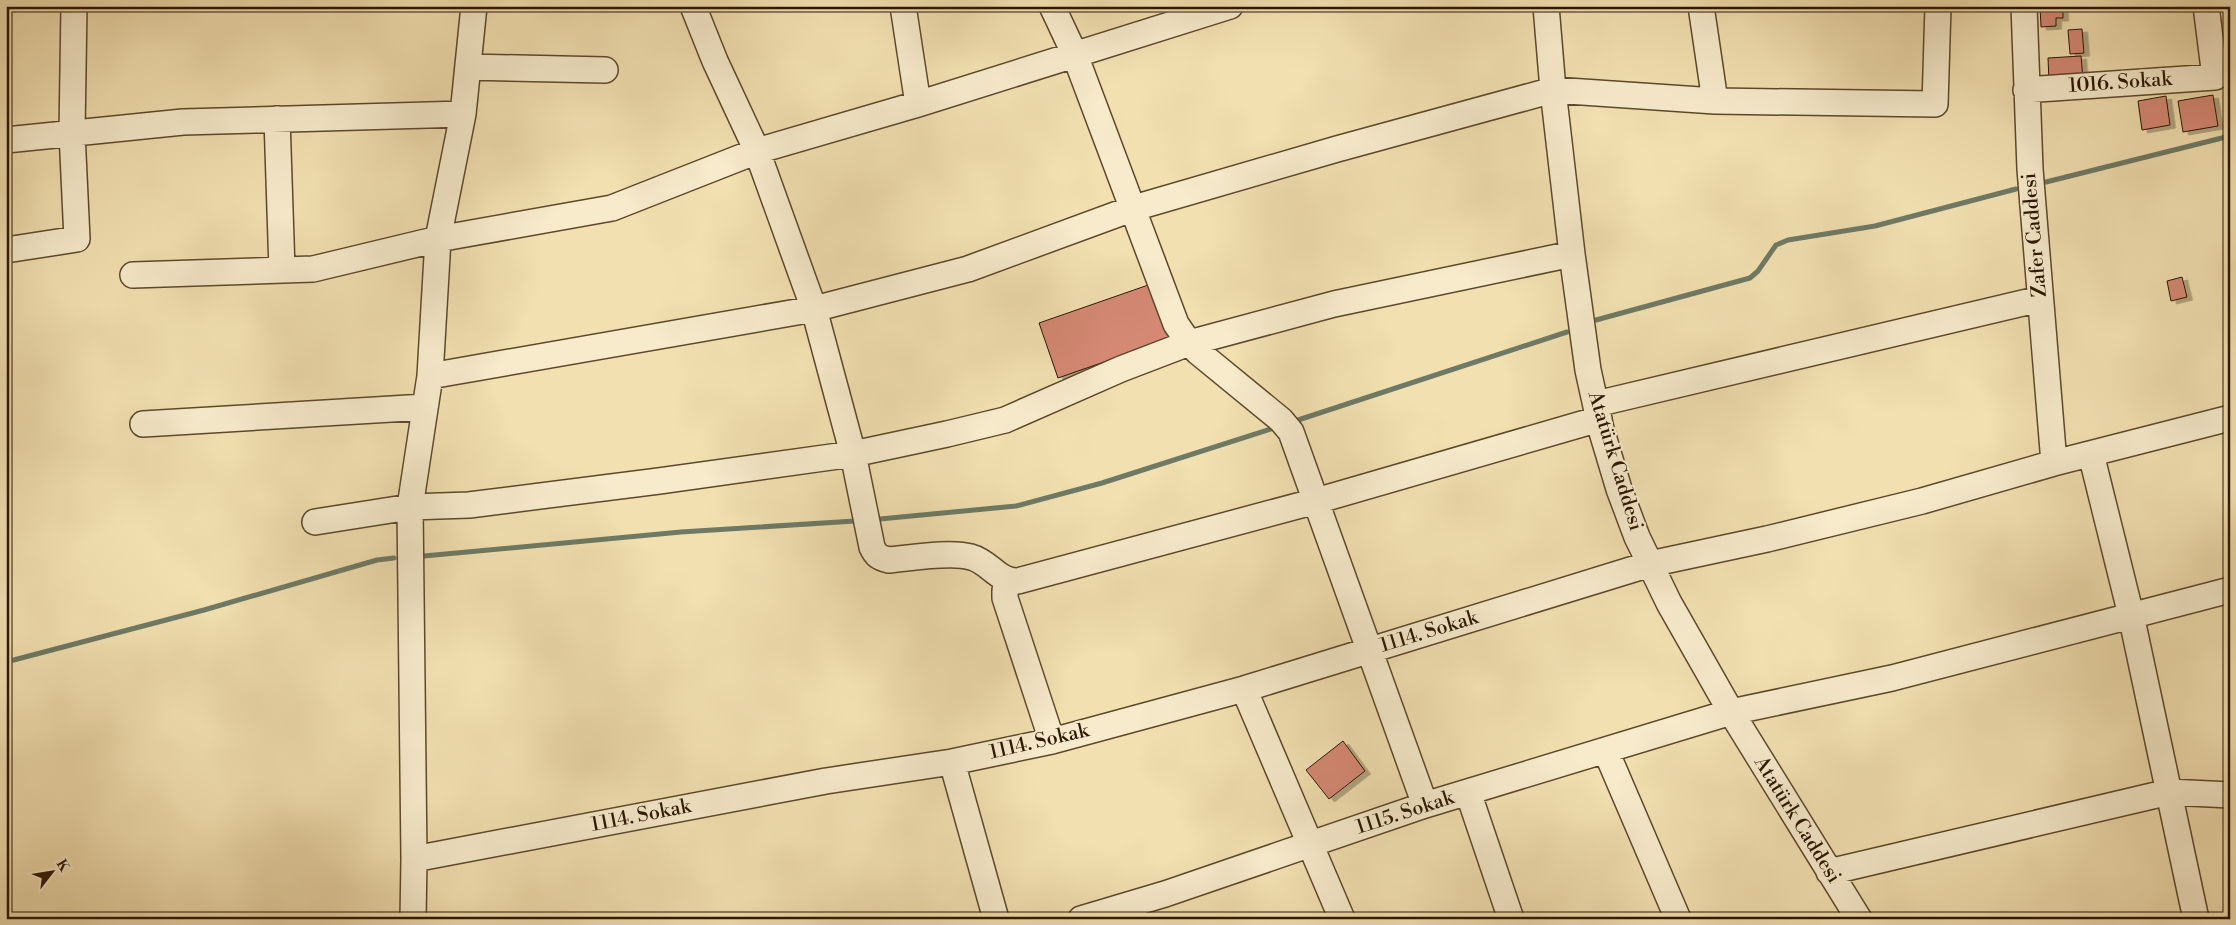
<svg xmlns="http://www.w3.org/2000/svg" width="2236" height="925" font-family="'Libre Bodoni',serif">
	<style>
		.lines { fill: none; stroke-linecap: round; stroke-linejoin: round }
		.stream { stroke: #6e7a66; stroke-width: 5 }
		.building { fill: #d58975; stroke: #2b1600; filter: url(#shadow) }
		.minor-casing { stroke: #5d482c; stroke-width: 28 }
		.minor { stroke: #f7ebcc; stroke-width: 25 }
		.labels { text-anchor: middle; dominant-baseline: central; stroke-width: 4.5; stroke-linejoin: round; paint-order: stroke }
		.street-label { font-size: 20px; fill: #2b1600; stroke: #f7ebcc }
	</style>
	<defs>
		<filter id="shadow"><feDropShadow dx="5.5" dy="3" stdDeviation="0" flood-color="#0004"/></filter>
	</defs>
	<rect width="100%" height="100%" fill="#f2e0b1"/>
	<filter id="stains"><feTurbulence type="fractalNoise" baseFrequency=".004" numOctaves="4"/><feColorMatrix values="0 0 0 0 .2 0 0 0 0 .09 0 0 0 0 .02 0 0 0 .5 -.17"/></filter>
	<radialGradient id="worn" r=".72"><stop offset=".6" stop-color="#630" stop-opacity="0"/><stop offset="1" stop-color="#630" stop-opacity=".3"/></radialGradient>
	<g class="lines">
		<!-- stream -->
		<path class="stream" d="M2046,182L2230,136
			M1596,320L1750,278L1758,271L1776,245L1788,240L1875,226L2016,189
			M1292,422L1567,332
			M880,519L1016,506L1102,483L1277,427
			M424,556L681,532L855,521
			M6,662L204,610L377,560L394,558"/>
	</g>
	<!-- building -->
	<path class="building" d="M2040,6H2063V18H2056V26L2041,27Z
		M2082,29L2084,53L2070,54L2068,30Z
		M2081,56L2083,79L2049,81L2048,58Z
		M2213,95L2218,126L2183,132L2178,101Z
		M2166,96L2170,125L2142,130L2138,101Z
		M2182,277L2187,297L2171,301L2167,281Z
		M1154,283L1173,338L1058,378L1039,323Z
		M1343,741L1365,771L1329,799L1306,770Z"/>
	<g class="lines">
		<!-- minor casing -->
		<g class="minor-casing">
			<path id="minor" d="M693,6L715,61L757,151L814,309L853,454L872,547C876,556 880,558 889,560C910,558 951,551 971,557C990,562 998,582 1018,581L1316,501L1599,419
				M903,6L918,104
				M1052,6L1075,55L1176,324L1189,343L1198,352L1281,420L1291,432L1425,805
				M1546,6L1553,90L1572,254L1588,370L1601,429L1619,489L1637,537L1669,603L1731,712L1859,919
				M1701,6L1715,101
				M2024,6L2030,169L2054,463
				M468,67L605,70
				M2026,90L2215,77L2206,6
				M277,119L282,270
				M6,140L183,122L463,114
				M6,250L77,239L72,133L74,6
				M133,275L313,269L438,239L612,208L757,151L918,104L1230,6
				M430,376L814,309L968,269L1134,208L1337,149L1553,90L1715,101L1935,104L1938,6
				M1596,404L2040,299
				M143,424L425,407
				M2091,454L2131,615L2196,919
				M315,522L410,507L469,505L659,481L853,454L947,434L1005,420L1121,369L1189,343L1334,304L1572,254
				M1009,582L1005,590V598L1052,741
				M1244,689L1342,919
				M1606,751L1678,919
				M952,762L996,919
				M1468,792L1511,919
				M414,859L826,781L952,762L1052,741L1244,689L1650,564L1767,539L1922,501L2054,463L2230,418
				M1829,872L2169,792L2230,795
				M413,919L414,859L410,507L430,376L438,239L463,114L474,6
				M1081,919L1165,894L1425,805L1731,712L1892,678L2230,590"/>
		</g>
		<!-- minor -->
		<use href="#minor" class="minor"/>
	</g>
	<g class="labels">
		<!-- street labels -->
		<g class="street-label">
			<text transform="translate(2120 83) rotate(-4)">1016. Sokak</text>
			<text transform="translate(2035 235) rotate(-95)">Zafer Caddesi</text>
			<text transform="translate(1615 461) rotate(73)">Atatürk Caddesi</text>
			<text transform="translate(1429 632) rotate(-17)">1114. Sokak</text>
			<text transform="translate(1039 742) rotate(-13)">1114. Sokak</text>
			<text transform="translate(1405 813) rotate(-18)">1115. Sokak</text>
			<text transform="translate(641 816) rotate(-11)">1114. Sokak</text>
			<text transform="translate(1797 820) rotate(58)">Atatürk Caddesi</text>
		</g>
	</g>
	<!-- margin -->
	<rect width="2236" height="925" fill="none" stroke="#f2e0b1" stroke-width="25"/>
	<rect x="8" y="8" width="2221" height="910" fill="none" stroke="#2b1600" stroke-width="2.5"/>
	<rect x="12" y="12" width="2211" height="900" fill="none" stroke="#2b1600"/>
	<!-- north arrow -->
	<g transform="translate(52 872) rotate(59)" stroke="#f7ebcc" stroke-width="4" paint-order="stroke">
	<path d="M0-4L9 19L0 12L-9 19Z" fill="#2b1600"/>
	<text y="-8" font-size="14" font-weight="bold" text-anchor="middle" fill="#2b1600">K</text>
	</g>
	<rect width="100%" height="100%" filter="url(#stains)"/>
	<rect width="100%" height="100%" fill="url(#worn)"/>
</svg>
